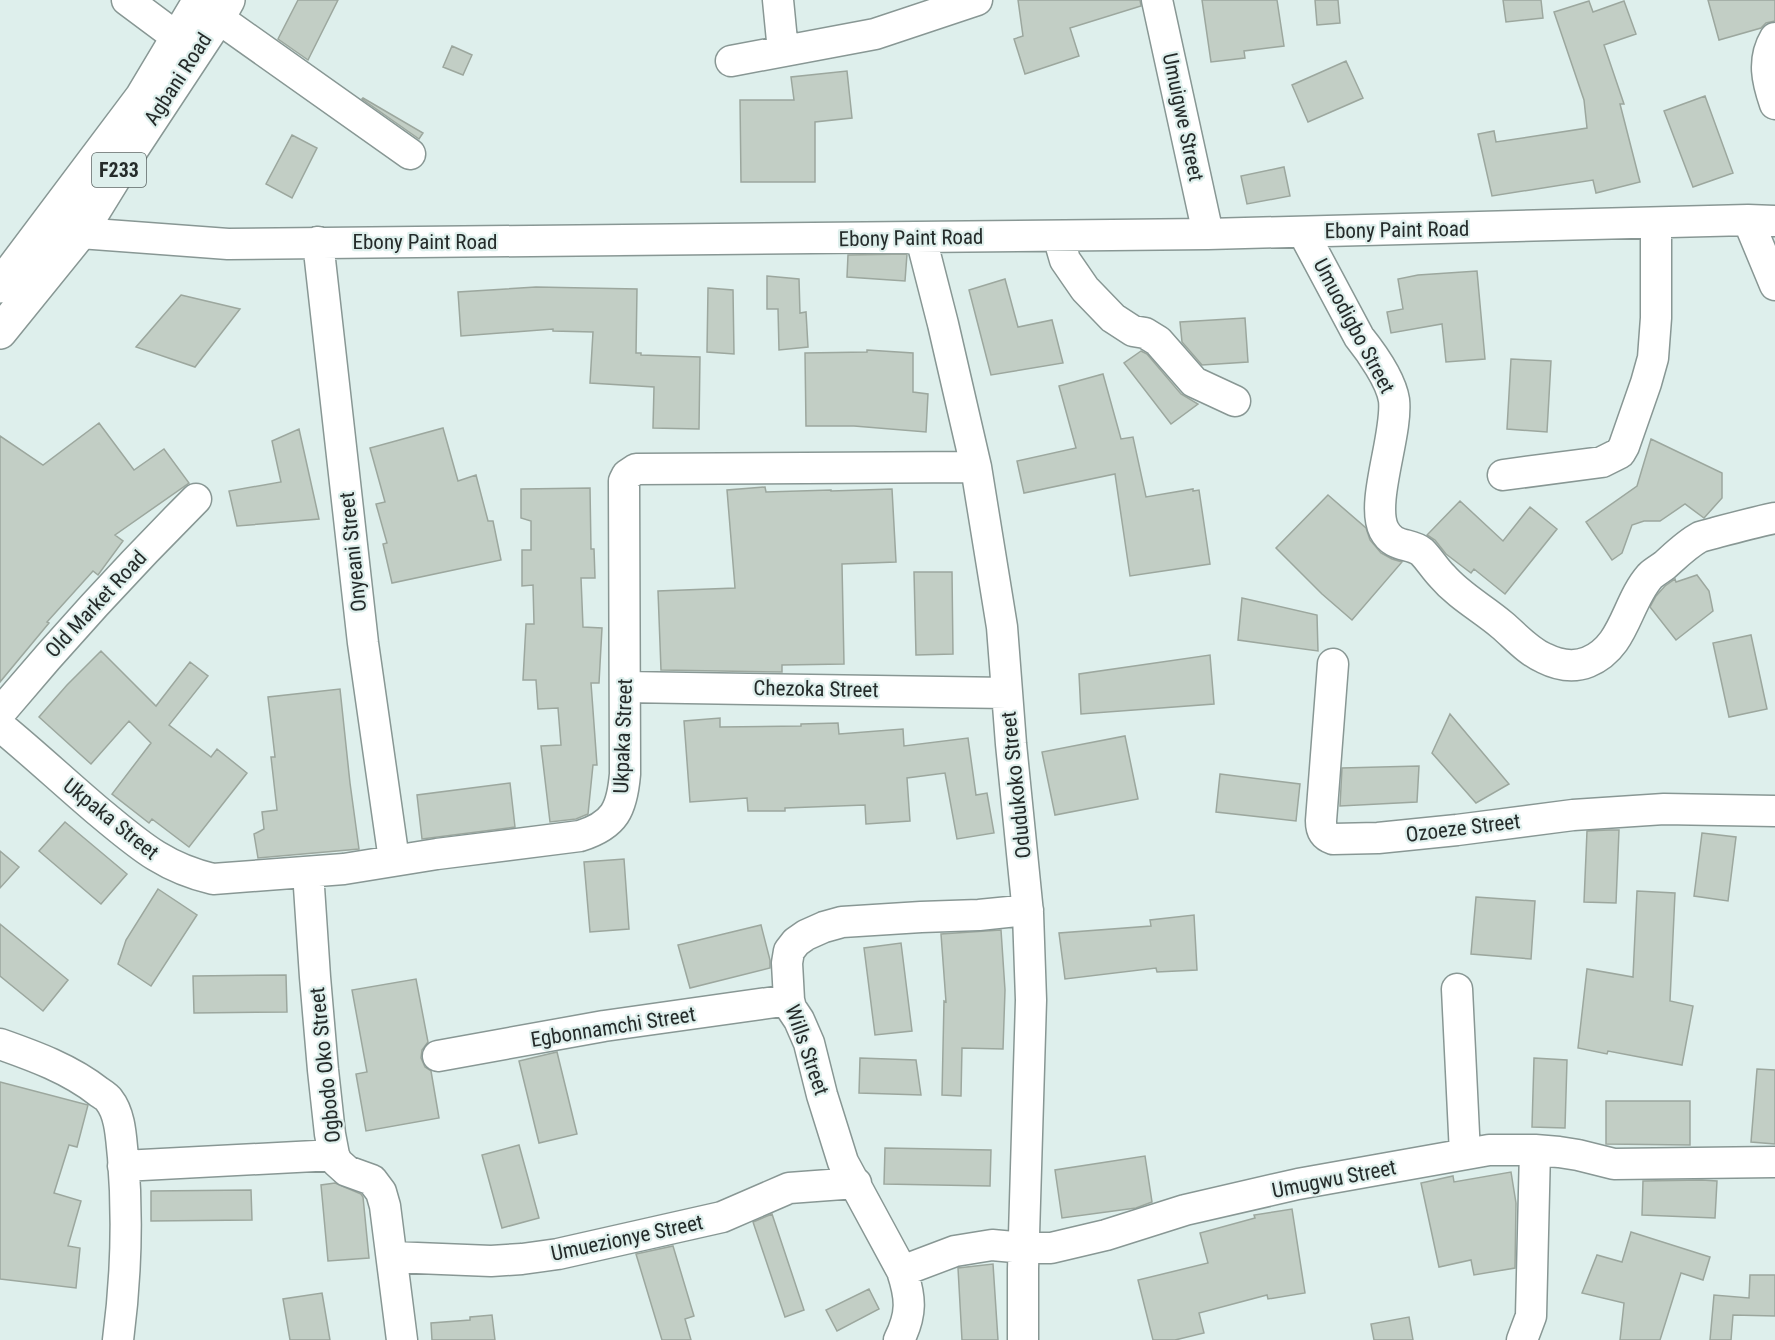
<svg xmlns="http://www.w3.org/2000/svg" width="1775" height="1340" font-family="'Roboto Condensed',sans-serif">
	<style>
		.building { fill: #c2cec5; stroke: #9ca79e; stroke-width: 1.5 }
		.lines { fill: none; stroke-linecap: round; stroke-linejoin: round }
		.minor-casing { stroke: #889794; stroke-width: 33 }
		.major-casing { stroke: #889794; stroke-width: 36 }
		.minor { stroke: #fff; stroke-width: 30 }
		.major { stroke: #fff; stroke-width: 33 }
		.labels { text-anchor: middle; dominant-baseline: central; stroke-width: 4.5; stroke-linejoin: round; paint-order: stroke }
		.shield { fill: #deefec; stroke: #5c6664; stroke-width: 1.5 }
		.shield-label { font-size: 20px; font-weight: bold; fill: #252b2a }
		.street-label { font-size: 21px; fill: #252b2a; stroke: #deefec }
	</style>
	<rect width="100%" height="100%" fill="#deefec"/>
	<!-- building -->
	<path class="building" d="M298,0H338L308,60L278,39Z
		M1018,0H1140L1141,6L1070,28L1079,56L1025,74L1014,39L1023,36Z
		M1202,0H1277L1284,46L1244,51L1245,58L1211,62Z
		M1315,0H1338L1340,23L1317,25Z
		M1503,0H1541L1543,18L1506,22Z
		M1708,0H1775V21L1766,23L1761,28L1719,40Z
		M1589,1L1593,12L1624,1L1636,34L1604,45L1624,104H1620L1640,182L1596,193L1593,180L1492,196L1478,134L1494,131L1496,142L1587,128L1584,100L1554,12Z
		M452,46L472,55L463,75L443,67Z
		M1346,61L1363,98L1308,122L1292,85Z
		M847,71L852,118L815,122V182H741L740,100H794L791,77Z
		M1705,96L1733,173L1693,187L1664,111Z
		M363,98L423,133L419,139L362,99Z
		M292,135L317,148L292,198L266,184Z
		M1284,167L1290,196L1247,204L1241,176Z
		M907,254L905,281L847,277L848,255Z
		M1477,271L1485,359L1446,362L1442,324L1391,333L1387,312L1403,309L1398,279L1418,275Z
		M767,276L799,279L800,313L806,312L808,347L779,350L778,309H767Z
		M1005,279L1018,327L1052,320L1063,363L991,375L969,290Z
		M536,287L637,289L636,353H641V355L700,357L699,429L653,428L654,387L590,383L593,332L553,331V329L461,336L458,292Z
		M708,288L733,290L734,354L707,352Z
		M181,295L240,309L195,367L136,347Z
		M1245,318L1248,362L1202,365L1182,342L1180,322Z
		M867,350L913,353V392L928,394L926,432L854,426H806L805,353L867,352Z
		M1141,351L1147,354L1181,394L1198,404L1171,424L1124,363Z
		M1511,359L1551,361L1547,432L1507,429Z
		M1103,374L1121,439L1133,437L1146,497L1193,489V491L1199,490L1210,564L1130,576L1115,474L1024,493L1017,461L1076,448L1059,386Z
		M99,423L134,470L164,449L189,483L115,535L123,541L98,575L93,571L47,622L49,623L0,682V436L43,465Z
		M443,428L458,481L476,475L488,521H493L501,560L392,583L383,544L387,543L376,504L385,502L370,448Z
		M299,429L319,519L237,526L229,491L281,482L272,441Z
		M1651,439L1722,473V498L1704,518L1685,504L1660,521H1644L1632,525L1622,553L1612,560L1586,522L1637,486Z
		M765,487L766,492L831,490V491L892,489L896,562L842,564L844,664L782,665V672L661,670L658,591L735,588L727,490Z
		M590,488L591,549H594L595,578H581L583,627L602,628L599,683H591L597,765H593L588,814L576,819L550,822L541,746L561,745L558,708L538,709L536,680H523L526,624H534L533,585L522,586V550H531V521L521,518V489Z
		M1328,495L1366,528L1370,540L1381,553L1392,559L1402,562L1352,620L1322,594L1276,548Z
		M1460,501L1503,541L1530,507L1557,529L1505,594L1474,569L1471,573L1446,554L1435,540L1427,535Z
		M914,572H952L953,654L916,655Z
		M1697,575L1709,591L1713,611L1676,640L1650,607L1656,596L1665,586L1675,579L1676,582Z
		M1242,598L1317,615L1318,651L1238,640Z
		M1751,635L1767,709L1729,717L1713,643Z
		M101,651L156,706L190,662L208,676L169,725L211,757L217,749L247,773L189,847L152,819L149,823L112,794L151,743L129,721L91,764L39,717L67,685Z
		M1210,655L1214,704L1081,714L1079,674Z
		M340,689L350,783L359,849L258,858L254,834L264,829L262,812L277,810L271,757H275L268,697Z
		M1450,714L1509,784L1476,803L1432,753Z
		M720,718V727L801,726V724L838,723L839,734L903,729L904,746L968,738L976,795L987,793L994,833L957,839L945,773L907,778L910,821L866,824L865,805L785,808V811H748L747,798L690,802L684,721Z
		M1125,736L1138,799L1055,815L1042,752Z
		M1419,766L1417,802L1340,806L1342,768Z
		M1220,774L1300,784L1296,821L1216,812Z
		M510,783L515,827L422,839L417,795Z
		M65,822L127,874L101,904L39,851Z
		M1609,830H1619L1616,903L1584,902L1587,831Z
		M1702,833L1736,837L1728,901L1694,896Z
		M0,851L19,867L0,888Z
		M624,859L629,929L590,932L584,862Z
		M158,889L197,915L151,986L118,964L126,940Z
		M1637,891L1675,893L1670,1001L1693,1006L1682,1065L1608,1051L1607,1054L1578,1048L1587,969L1633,977Z
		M1476,897L1535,901L1531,959L1471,954Z
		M1194,915L1197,970L1157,972L1156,968L1065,979L1059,933L1151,926L1150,920Z
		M0,924L68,980L43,1011L0,976Z
		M761,925L770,960V968L690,988L678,945Z
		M1001,930L1005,990L1003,1049L962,1048L961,1096L942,1095L944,1001L946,1002L941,934Z
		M901,943L912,1031L875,1035L864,948Z
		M286,975L287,1012L194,1013L193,976Z
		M416,979L428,1042L422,1050L421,1058L425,1067L431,1071L439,1118L366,1131L356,1074L367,1072L352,990Z
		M557,1052L577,1134L539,1143L519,1061Z
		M860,1058L916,1060L921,1095L859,1093Z
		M1534,1058L1567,1060L1565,1128L1532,1127Z
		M1757,1069L1775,1070V1144L1751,1142Z
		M0,1082L88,1105L77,1147L69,1145L54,1193L81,1201L68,1246L80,1248L76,1288L0,1279Z
		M1606,1101H1690V1145L1606,1144Z
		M519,1145L539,1218L502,1228L482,1155Z
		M885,1148L991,1150L990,1186L884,1184Z
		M1145,1156L1152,1202L1136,1208L1062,1218L1055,1170Z
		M1511,1172L1516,1203L1515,1268L1474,1275L1471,1260L1439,1267L1421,1183L1453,1176L1454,1182Z
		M1702,1180L1717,1181L1715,1218L1642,1215L1643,1181Z
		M335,1183L361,1194L363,1197L369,1258L328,1261L321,1185Z
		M251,1190L252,1220L151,1221V1191Z
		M1292,1209L1305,1293L1268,1299L1267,1295L1199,1313L1204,1333L1175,1340H1153L1138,1280L1208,1263L1200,1233L1255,1218L1254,1215Z
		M772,1214L804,1310L785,1317L753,1222Z
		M1631,1232L1710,1257L1703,1280L1681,1273L1660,1340H1620L1624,1303L1582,1293L1597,1255L1622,1262Z
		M673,1246L694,1316L685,1319L691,1340H662L636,1254Z
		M993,1264L998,1340H962L958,1268Z
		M1750,1275H1775V1316L1733,1315L1731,1340H1710L1714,1295L1749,1298Z
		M869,1289L879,1309L837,1331L826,1310Z
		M322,1293L330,1340H290L283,1299Z
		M492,1315L495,1340H432L431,1323L470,1320V1317Z
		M1409,1317L1413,1340H1374L1371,1324Z"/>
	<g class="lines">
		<!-- minor casing -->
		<g class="minor-casing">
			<path id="minor" d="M127,0L178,38
				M778,0L783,51
				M1157,0L1208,234
				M218,18L410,154
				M1775,38C1762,60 1767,81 1775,104
				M731,61L875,34L977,0
				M61,220L80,233L228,244L1208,234L1748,220L1775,221
				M1748,220L1775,285
				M1303,232L1359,337C1371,352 1391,380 1394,400C1398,434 1370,503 1384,530C1394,549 1410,542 1422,552C1429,559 1435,569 1442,576C1459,596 1482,608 1502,625C1515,636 1528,651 1544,658C1558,665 1573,668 1588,662C1625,647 1626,603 1650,576C1654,572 1660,569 1665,565C1676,555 1687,544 1700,537C1706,535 1712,534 1718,532C1737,527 1756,522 1775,518
				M1058,236L1065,260L1085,289L1113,318L1133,331L1145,333L1158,341L1194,382L1235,401
				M921,238L943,324L976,467L1002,627L1011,744L1028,913L1031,1000L1023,1269V1340
				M318,242L363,643L394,860
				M1503,475L1602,462L1620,453L1624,446L1646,383L1653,358L1656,318V223
				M1333,664L1321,821C1321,831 1324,836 1333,839L1378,838L1457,830L1573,815L1664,809L1775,811
				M625,687L1007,693
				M0,713C62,639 128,567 196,499
				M0,726C33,753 65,783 98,811C137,843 162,867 213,879L344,869L437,854L580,836C615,825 622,809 625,774L624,481L627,475L636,469L976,467
				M308,872L315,977L323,1070L330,1134L334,1155L337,1162L347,1171L372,1180L381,1192L385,1206L402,1340
				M1457,989L1465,1154
				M0,1044C34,1056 70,1069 99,1092C102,1094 107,1097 109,1100C121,1115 121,1140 123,1157C128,1219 126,1279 118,1340
				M438,1056L604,1026L789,1000
				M123,1166L334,1155
				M392,1257L491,1261L522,1259L558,1254L722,1217L789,1188L856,1183
				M902,1271L955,1251L992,1245L1024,1248H1051L1106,1235L1185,1210L1298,1184L1489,1150H1535L1559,1152L1578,1155L1614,1164L1775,1162
				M899,1340C912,1314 911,1298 902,1271L843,1162L822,1095L809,1043L799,1020L791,1008L789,1000L787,963L789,951L796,942L806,935L824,927L842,922L921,917L979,915L1028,910
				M1522,1340L1531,1316L1535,1150"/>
		</g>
		<!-- major casing -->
		<g class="major-casing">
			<path id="major" d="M0,286L142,97L200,0
				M0,332L80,233L133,147L218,18L228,0"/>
		</g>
		<!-- minor -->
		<use href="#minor" class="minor"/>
		<!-- major -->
		<use href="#major" class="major"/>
	</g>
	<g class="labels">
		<!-- shield labels -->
		<rect class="shield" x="92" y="153" width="54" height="34" rx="4.5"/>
		<g class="shield-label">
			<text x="119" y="170">F233</text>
		</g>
		<!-- street labels -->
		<g class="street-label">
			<text transform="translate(178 79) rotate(-57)">Agbani Road</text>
			<text transform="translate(1183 117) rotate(78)">Umuigwe Street</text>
			<text transform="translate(1397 230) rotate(-1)">Ebony Paint Road</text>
			<text transform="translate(911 238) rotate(-1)">Ebony Paint Road</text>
			<text x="425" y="242">Ebony Paint Road</text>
			<text transform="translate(1354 326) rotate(62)">Umuodigbo Street</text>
			<text transform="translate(353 552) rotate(-96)">Onyeani Street</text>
			<text transform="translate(96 604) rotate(-47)">Old Market Road</text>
			<text transform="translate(816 689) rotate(1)">Chezoka Street</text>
			<text transform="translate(623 736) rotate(-88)">Ukpaka Street</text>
			<text transform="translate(1016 785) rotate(-96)">Odudukoko Street</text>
			<text transform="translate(111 819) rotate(39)">Ukpaka Street</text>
			<text transform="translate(1463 828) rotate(-7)">Ozoeze Street</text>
			<text transform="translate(613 1027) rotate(-9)">Egbonnamchi Street</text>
			<text transform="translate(807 1050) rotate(71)">Wills Street</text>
			<text transform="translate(325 1065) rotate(-96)">Ogbodo Oko Street</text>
			<text transform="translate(1334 1179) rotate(-11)">Umugwu Street</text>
			<text transform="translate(627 1238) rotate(-12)">Umuezionye Street</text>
		</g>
	</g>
</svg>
